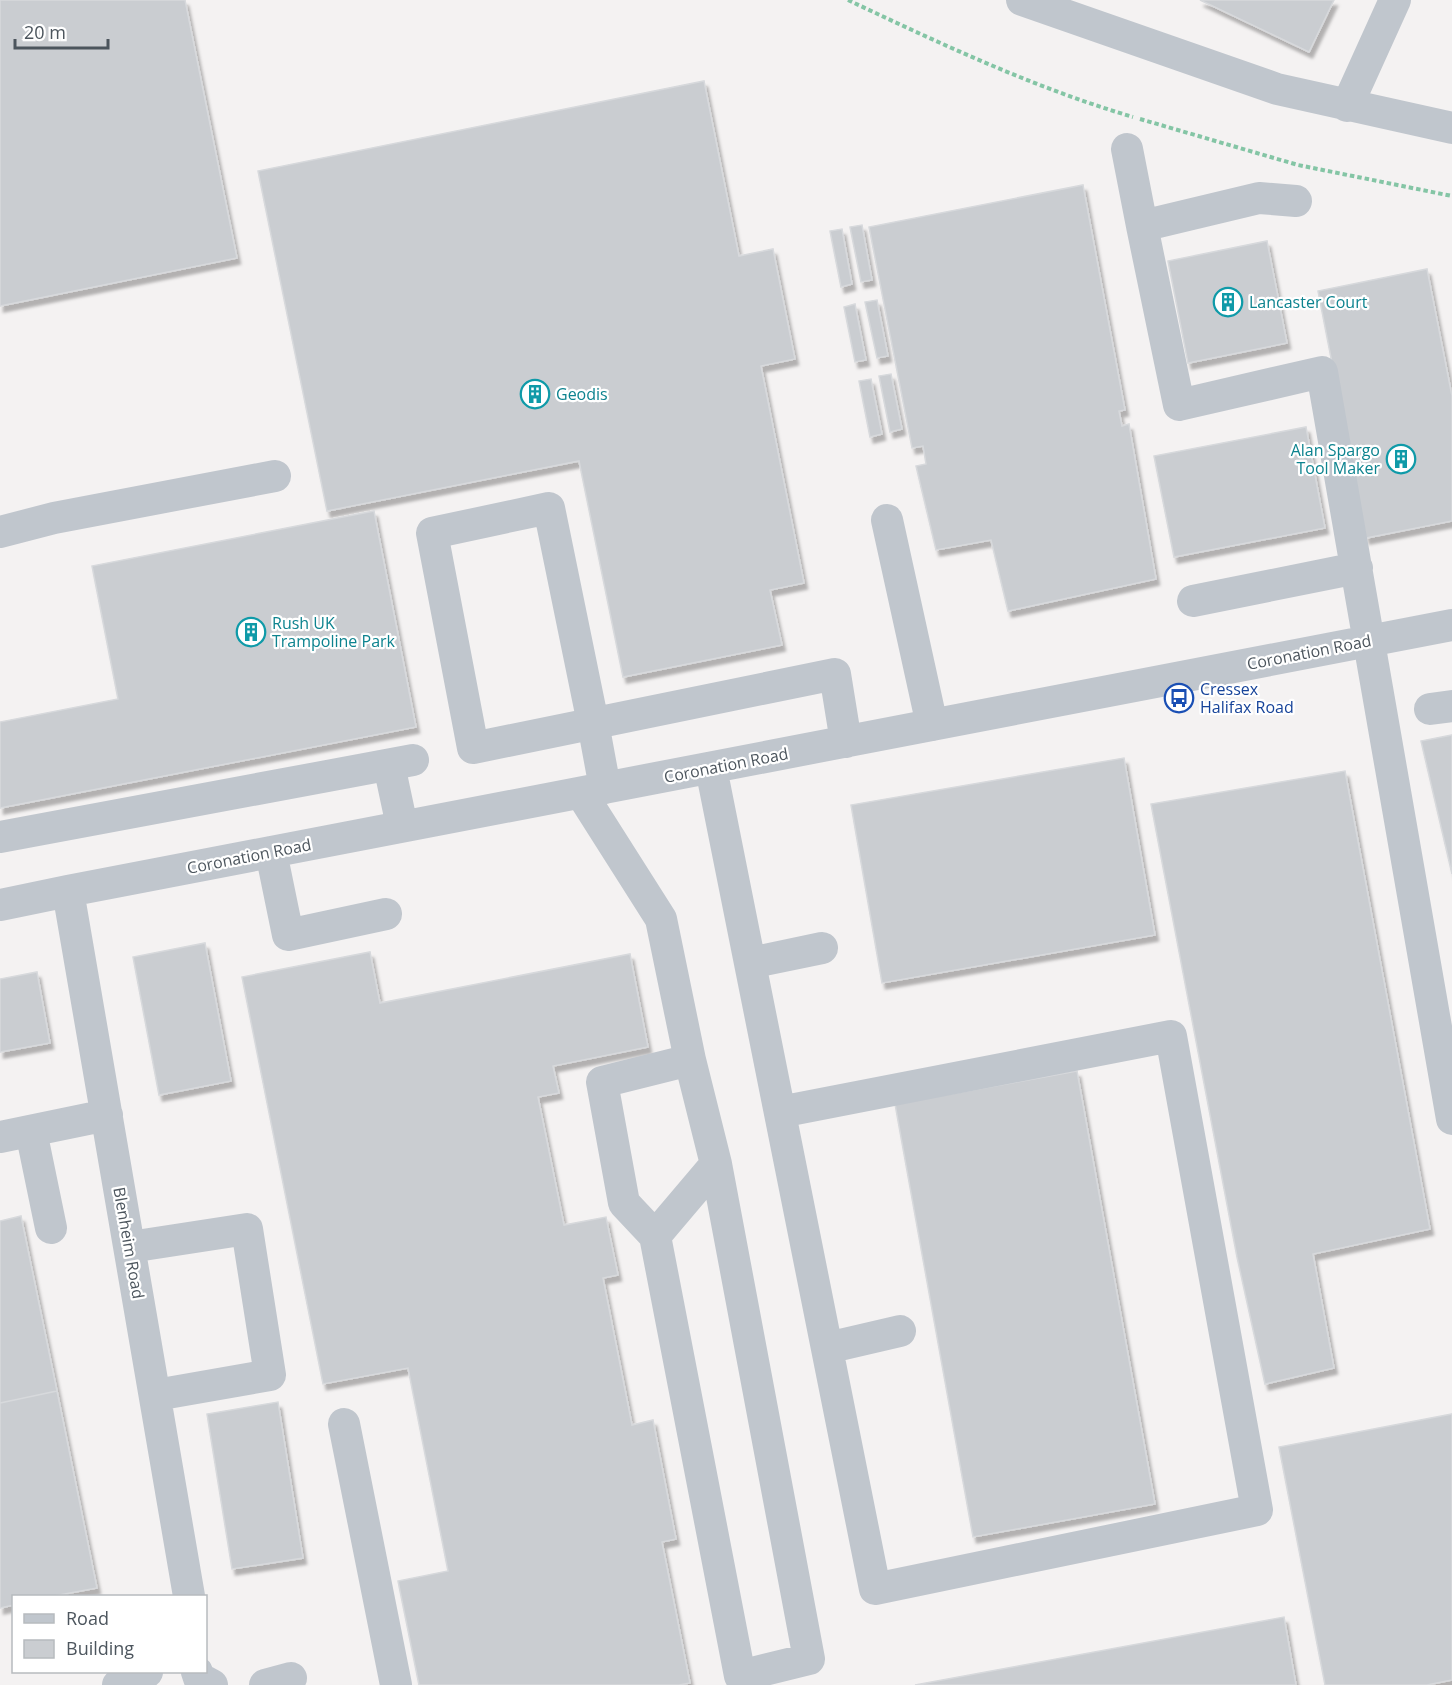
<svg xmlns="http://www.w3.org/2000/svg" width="1452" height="1685" font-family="'Open Sans',sans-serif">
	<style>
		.building { fill: #cacdd1; stroke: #d7d9dc; stroke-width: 1.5; filter: url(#shadow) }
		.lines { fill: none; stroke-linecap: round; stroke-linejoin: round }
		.path { stroke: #84c5a5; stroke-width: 4; stroke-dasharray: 4.5 3; stroke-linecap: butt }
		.minor { stroke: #c0c6cd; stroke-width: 32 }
		.labels { text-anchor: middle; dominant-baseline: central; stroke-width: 4.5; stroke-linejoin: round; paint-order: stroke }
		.culture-label { font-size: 16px; fill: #0d838f; stroke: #fff; text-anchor: start }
		.street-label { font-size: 16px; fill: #4c555d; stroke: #fff }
		.transit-label { font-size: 16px; fill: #164399; stroke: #fff; text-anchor: start }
	</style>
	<defs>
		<filter id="shadow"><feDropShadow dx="3.5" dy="6" stdDeviation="1.5" flood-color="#0004"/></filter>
	</defs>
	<rect width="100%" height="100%" fill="#f4f2f2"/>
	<!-- building -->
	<path class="building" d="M0,0H185L237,258L0,306Z
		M1200,0H1334L1309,52Z
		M704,81L739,256L773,249L795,359L761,366L804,583L770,590L782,645L623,677L579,461L327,511L258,171Z
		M1083,185L1125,410L1119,411L1122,426L1129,424L1156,579L1008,611L991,540L936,550L916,466L926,464L923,446L912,448L869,227Z
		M862,225L872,280L861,282L850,227Z
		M842,229L852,284L841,287L830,231Z
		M1267,241L1287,343L1188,363L1168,261Z
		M1427,269L1452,396V521L1366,538L1318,291Z
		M877,300L888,356L877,358L865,302Z
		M855,304L866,360L855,362L844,307Z
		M891,374L902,429L890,432L879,376Z
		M871,379L882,434L870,437L859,381Z
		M1306,427L1325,528L1174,557L1154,456Z
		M374,511L416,727L0,808V722L118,699L92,566Z
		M1452,735V874L1421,741Z
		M1124,758L1155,935L882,983L851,805Z
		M1345,771L1430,1229L1313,1254L1334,1368L1265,1384L1237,1257L1151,804Z
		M205,943L231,1081L159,1095L133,957Z
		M370,952L380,1003L630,954L648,1047L553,1066L559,1093L538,1097L564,1225L606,1217L618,1275L603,1278L632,1425L653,1420L676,1539L662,1542L690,1683L679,1685H419L398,1581L448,1571L408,1368L323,1384L242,977Z
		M37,972L50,1043L0,1052V979Z
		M1077,1071L1155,1504L973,1537L895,1104Z
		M21,1216L57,1391L0,1403V1221Z
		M57,1391L97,1588L54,1596H14V1605L0,1608V1403Z
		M278,1402L303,1558L232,1569L207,1414Z
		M1452,1414V1680L1427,1685H1325L1279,1447Z
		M1284,1617L1296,1685H915Z"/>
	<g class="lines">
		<!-- path -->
		<path class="path" d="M848,0C941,44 1035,88 1133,117
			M1140,119L1298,165L1452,196"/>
		<!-- minor -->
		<path class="minor" d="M1022,0L1277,89L1452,128
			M1347,106L1395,0
			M1127,149L1142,226
			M1296,201L1259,198L1142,226L1179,405L1322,372L1452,1119
			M887,520L932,725
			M0,532L54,518L275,476
			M1193,601L1357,568
			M1430,709L1452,706
			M389,765L402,826
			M711,768L875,1589L1257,1510L1171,1036L780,1112
			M605,788L593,723L549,508L432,533L473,748L835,674L846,742
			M581,793L661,919L690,1060L716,1164L809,1659L740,1676L655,1236L716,1164
			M0,837L413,760
			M271,852L288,935L386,914
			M68,891L189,1596
			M0,905L68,891L1452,625
			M750,963L822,948
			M31,1131L51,1228
			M0,1137L107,1115
			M655,1236L624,1203L602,1082L690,1060
			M130,1247L247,1229L270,1375L156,1395
			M827,1348L900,1331
			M344,1424L396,1685
			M197,1672L199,1678L212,1685
			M118,1685L147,1672
			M265,1685L291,1678"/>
	</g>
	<!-- icons -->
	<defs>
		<g id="building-ring" transform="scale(1.5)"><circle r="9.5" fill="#fff" stroke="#0f9aa8" stroke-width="1.5"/><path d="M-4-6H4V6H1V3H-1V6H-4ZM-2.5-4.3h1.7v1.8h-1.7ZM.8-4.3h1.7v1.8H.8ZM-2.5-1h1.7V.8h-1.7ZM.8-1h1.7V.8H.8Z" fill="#0f9aa8"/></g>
		<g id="bus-ring" transform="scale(1.5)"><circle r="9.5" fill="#fff" stroke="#1a4fb4" stroke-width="1.5"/><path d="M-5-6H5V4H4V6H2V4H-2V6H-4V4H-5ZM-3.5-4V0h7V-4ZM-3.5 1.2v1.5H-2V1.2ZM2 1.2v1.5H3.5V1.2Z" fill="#1a4fb4"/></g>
	</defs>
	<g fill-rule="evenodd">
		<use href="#building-ring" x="1228" y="302"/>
		<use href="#building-ring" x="535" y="394"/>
		<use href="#building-ring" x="1401" y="459"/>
		<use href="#building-ring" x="251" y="632"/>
		<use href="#bus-ring" x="1179" y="698"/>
	</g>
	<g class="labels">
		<!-- culture labels -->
		<g class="culture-label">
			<text x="1249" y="302">Lancaster Court</text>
			<text x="556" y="394">Geodis</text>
			<text x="1380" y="450" text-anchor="end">Alan Spargo<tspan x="1380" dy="18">Tool Maker</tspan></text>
			<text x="272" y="623">Rush UK<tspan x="272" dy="18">Trampoline Park</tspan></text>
		</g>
		<!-- street labels -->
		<g class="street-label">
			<text transform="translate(1309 652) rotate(-11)">Coronation Road</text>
			<text transform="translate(726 765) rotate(-11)">Coronation Road</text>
			<text transform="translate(249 856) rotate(-11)">Coronation Road</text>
			<text transform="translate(129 1243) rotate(80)">Blenheim Road</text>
		</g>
		<!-- transit labels -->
		<g class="transit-label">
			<text x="1200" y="689">Cressex<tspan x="1200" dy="18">Halifax Road</tspan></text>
		</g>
	</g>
	<!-- legend -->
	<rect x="12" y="1595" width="195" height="78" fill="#ffffff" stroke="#b7bbbe" stroke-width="1.5"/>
	<rect x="24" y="1614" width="30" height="9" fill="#c0c6cd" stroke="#b7bbbe" stroke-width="1.5"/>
	<text x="66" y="1625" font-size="18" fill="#4c555d">Road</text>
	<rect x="24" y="1640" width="30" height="18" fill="#cacdd1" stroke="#b7bbbe" stroke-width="1.5"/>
	<text x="66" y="1655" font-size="18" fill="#4c555d">Building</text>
	<!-- scale -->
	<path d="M15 39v9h93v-9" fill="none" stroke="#4c555d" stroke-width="3"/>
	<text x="24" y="39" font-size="18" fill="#4c555d" stroke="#ffffff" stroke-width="4.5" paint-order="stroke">20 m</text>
</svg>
